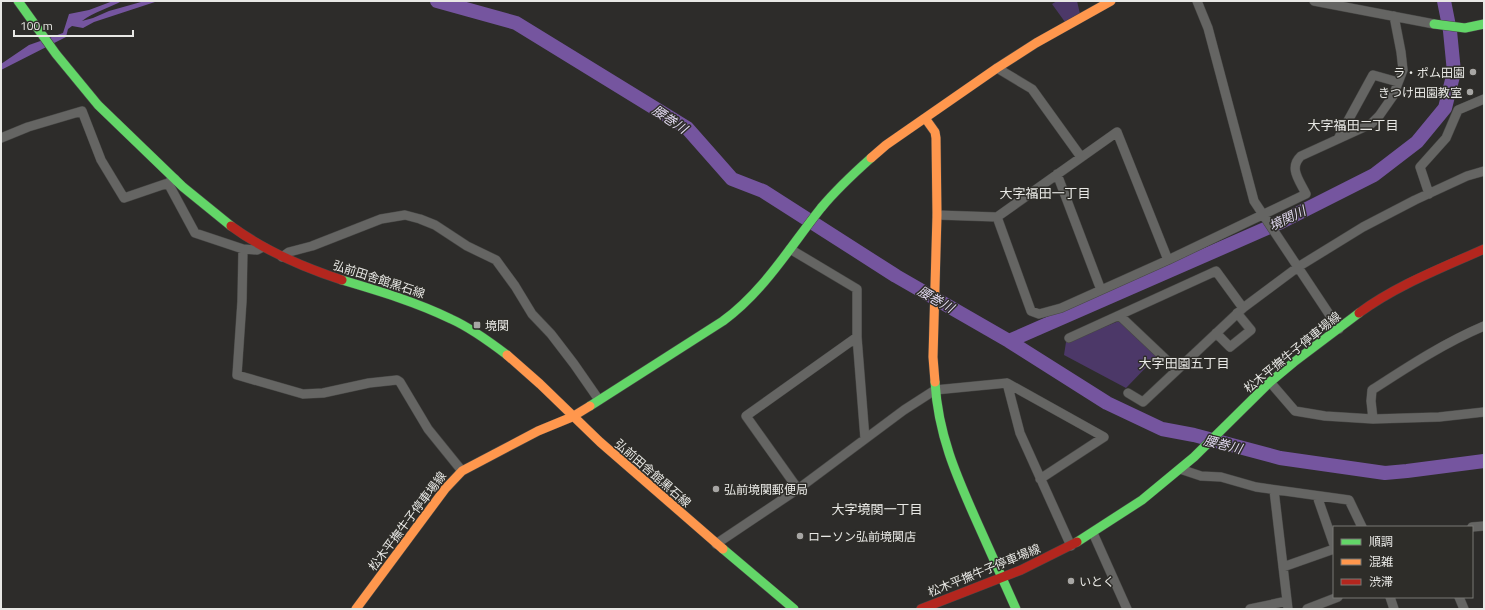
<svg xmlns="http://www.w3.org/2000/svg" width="1485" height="610" font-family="'Titillium Web','Noto Sans JP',sans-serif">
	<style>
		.green { fill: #4c3868 }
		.water { fill: #75559f }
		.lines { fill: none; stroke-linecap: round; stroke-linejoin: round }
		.river { stroke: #75559f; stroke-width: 14 }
		.street-casing { stroke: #474745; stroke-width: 10 }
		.fast-casing { stroke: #474745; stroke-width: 10 }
		.slow-casing { stroke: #474745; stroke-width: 10 }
		.jam-casing { stroke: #474745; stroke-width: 10 }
		.street { stroke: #656563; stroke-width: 9 }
		.fast { stroke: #63d668; stroke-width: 9 }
		.slow { stroke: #ff974d; stroke-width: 9 }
		.jam { stroke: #b3261e; stroke-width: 9 }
		.poi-dot { fill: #a7a6a4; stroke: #2e2d29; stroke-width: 1.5 }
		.labels { text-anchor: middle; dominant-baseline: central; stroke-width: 3; stroke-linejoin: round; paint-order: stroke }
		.poi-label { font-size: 12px; fill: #e8e8e5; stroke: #2e2d29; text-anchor: start }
		.street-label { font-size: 12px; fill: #e8e8e5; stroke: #2e2d29 }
		.water-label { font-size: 13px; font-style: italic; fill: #dfd7ed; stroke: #2e2d29 }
		.neighbourhood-label { font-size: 13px; fill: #e8e8e5; stroke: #2e2d29 }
	</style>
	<rect width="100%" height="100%" fill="#2d2c2a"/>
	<!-- green -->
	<path class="green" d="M1057,1H1077L1080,14L1065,22L1052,4Z
		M1119,321L1157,356L1126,388L1064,355L1066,342Z"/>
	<!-- water -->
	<path class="water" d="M113,1H122C109,8 94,12 82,21L93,18L109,11L141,2V1H158L94,22L83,28L72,26L68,29L66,37L1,70V64L29,45L63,33L69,14L89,10Z"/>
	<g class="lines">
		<!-- river -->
		<path class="river" d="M437,1L516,23L687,128L732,179L763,191L896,276L1009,341L1107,403L1162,429L1194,435L1280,458L1385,473L1407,471L1484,461
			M1009,341L1281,222L1374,175L1417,142L1445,108L1454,72L1450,31L1444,1"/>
		<!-- street casing -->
		<g class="street-casing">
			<path id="street" d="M1197,1L1208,28L1254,201L1339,329
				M1314,1L1434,24
				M997,68L1032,89L1081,157
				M1,138L28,127L82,111L101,160L124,198L168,183L175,179
				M1338,139L1373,75L1398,82
				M1057,174L1101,290
				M168,183L195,233L243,249
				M1429,194L1420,167L1446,138L1458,110L1484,99
				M937,215L997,217L1117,132L1168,260L1061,308L1039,314L1031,311L997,217
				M263,247L257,250L243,249L242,301L237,375L303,394L323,393L369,383L397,380L400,382L428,429L462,471
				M790,249L857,289V337L865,439
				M282,257L289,252L312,246L381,219L405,215L420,219L435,225L467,246L496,260L515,286L532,314L551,334L574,364L599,400
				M1168,260L1306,194C1300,181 1288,168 1301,156L1371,124L1379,116L1393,96L1403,70L1401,52L1394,16
				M1120,316L1177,370
				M1216,333L1230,347L1251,330L1237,313
				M1069,338L1216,271L1243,308
				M1270,382L1295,411L1325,416L1373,419L1439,417L1484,412
				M1007,383L1020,433L1071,546
				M1128,393L1143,402L1243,308L1298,267L1363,227L1415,200L1467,176L1484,171
				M1373,419L1371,401L1372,390C1409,366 1444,343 1484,326
				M1180,469L1201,476L1221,477L1256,487L1349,500L1362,527
				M798,489L746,416L857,337
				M1274,490L1288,609
				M1317,496L1334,545
				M1472,527L1484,526
				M1093,533L1127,609
				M716,544L798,489L904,410L935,390L1007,383L1104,437L1040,479
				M1283,567L1334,549
				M1390,597L1394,609
				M1459,597L1464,609
				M1250,609L1287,601
				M1307,609L1338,597"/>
		</g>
		<!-- fast casing -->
		<g class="fast-casing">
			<path id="fast" d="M18,1L56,54L98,105L183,187L231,226
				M1434,24L1465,28L1484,24
				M342,280C379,291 416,302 451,319C471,328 490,342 507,355
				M935,382C938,434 956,475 977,522C990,551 1003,580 1016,609
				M590,406L723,321C764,291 790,247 821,208C836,190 853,174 871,158
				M1077,542L1142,500L1194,457L1270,382L1294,362L1359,313
				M723,549L794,609"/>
		</g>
		<!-- slow casing -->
		<g class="slow-casing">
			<path id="slow" d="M925,118L935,132L936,138L937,215L933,357L935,382
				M871,158L886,145L997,68L1036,43L1111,1
				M507,355L540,384L600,442L723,549
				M356,609L445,489L462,471L538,431L572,417L590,406"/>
		</g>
		<!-- jam casing -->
		<g class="jam-casing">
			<path id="jam" d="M231,226C265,251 302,267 342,280
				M1359,313C1397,285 1442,268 1484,249
				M921,609L1021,570L1077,542"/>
		</g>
		<!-- street -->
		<use href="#street" class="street"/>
		<!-- fast -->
		<use href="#fast" class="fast"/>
		<!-- slow -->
		<use href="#slow" class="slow"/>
		<!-- jam -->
		<use href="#jam" class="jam"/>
	</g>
	<!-- markers -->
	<g class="poi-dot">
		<circle cx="1473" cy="72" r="4"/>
		<circle cx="1470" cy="92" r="4"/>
		<rect x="473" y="321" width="8" height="8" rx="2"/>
		<circle cx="716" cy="489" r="4"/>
		<circle cx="800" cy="536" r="4"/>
		<circle cx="1071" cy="581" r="4"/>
	</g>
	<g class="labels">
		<!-- poi labels -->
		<g class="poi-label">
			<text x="1465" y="72" text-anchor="end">ラ・ポム田園</text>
			<text x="1462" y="92" text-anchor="end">きつけ田園教室</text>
			<text x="485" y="325">境関</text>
			<text x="724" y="489">弘前境関郵便局</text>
			<text x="808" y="536">ローソン弘前境関店</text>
			<text x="1079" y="581">いとく</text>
		</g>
		<!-- street labels -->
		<g class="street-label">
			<text transform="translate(379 279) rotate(18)">弘前田舎館黒石線</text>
			<text transform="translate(1292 352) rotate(-39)">松木平撫牛子停車場線</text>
			<text transform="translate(653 473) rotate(41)">弘前田舎館黒石線</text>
			<text transform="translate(407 521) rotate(-53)">松木平撫牛子停車場線</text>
			<text transform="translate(984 570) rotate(-22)">松木平撫牛子停車場線</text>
		</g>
		<!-- water labels -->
		<g class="water-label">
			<text transform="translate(670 119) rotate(34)">腰巻川</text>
			<text transform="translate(1287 218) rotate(-26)">境関川</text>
			<text transform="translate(936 299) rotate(30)">腰巻川</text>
			<text transform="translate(1223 444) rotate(14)">腰巻川</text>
		</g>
		<!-- neighbourhood labels -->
		<g class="neighbourhood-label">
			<text x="1353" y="125">大字福田二丁目</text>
			<text x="1045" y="193">大字福田一丁目</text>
			<text x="1184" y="363">大字田園五丁目</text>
			<text x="877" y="509">大字境関一丁目</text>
		</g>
	</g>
	<!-- border -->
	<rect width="1485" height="610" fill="none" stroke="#e8e8e5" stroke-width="4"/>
	<!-- legend -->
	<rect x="1333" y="526" width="140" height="72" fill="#2e2d29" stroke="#787874"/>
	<rect x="1341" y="539" width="20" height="6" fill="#63d668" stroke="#787874"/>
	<text x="1369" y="546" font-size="12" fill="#e8e8e5">順調</text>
	<rect x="1341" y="559" width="20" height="6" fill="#ff974d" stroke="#787874"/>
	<text x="1369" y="566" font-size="12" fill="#e8e8e5">混雑</text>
	<rect x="1341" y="579" width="20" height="6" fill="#b3261e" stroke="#787874"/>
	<text x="1369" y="586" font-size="12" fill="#e8e8e5">渋滞</text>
	<!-- scale -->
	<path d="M14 30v6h119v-6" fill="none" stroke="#e8e8e5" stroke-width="2"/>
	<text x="20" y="30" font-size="12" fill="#e8e8e5" stroke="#2e2d29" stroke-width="3" paint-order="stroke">100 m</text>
</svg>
